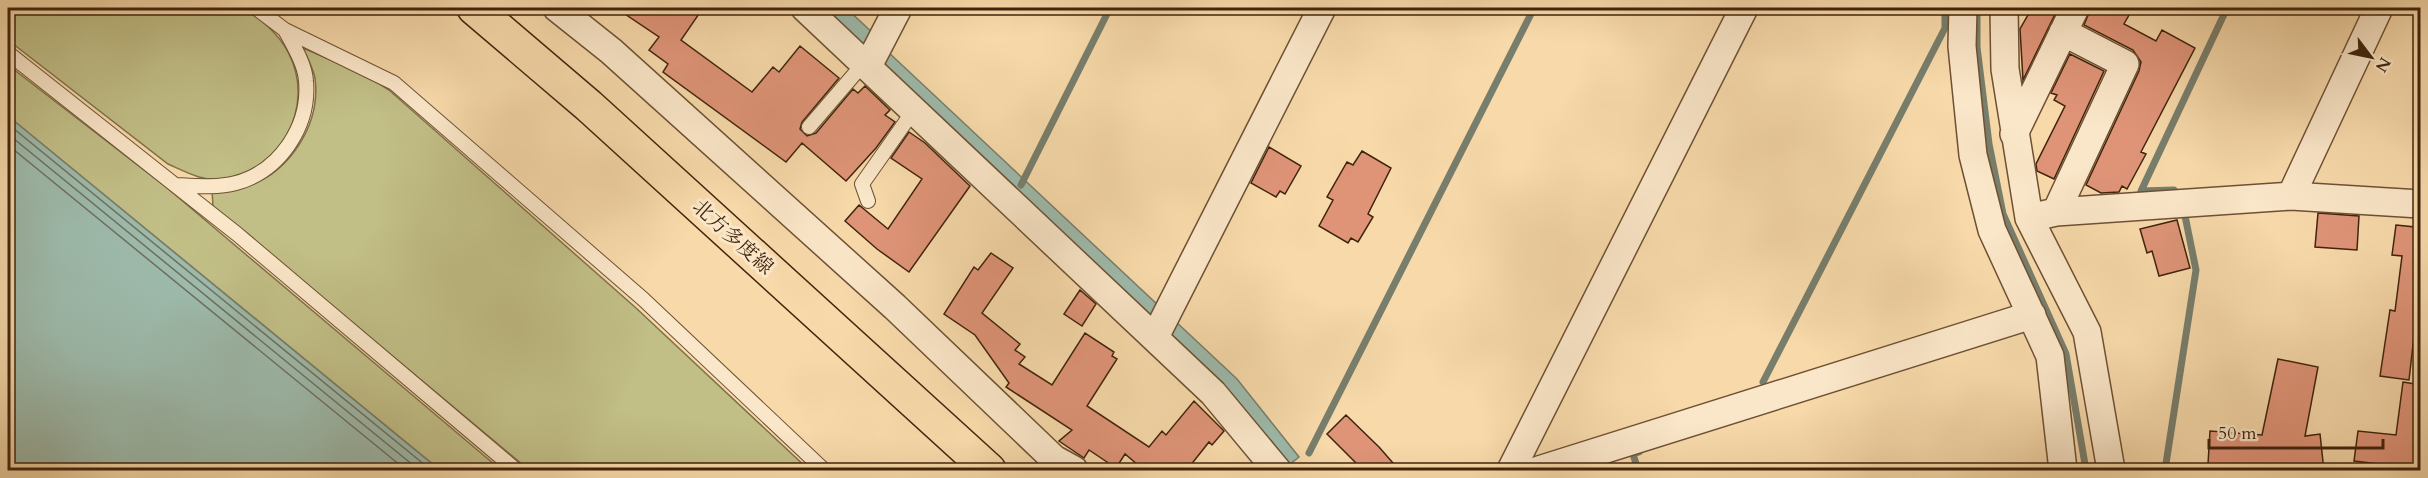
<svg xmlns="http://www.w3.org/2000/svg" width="2428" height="478" font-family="Cardo,'Noto Serif JP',serif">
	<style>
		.green { fill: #c1be86; stroke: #80714a; stroke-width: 1.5 }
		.water { fill: #9dbaab; stroke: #787e6c; stroke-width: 1.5 }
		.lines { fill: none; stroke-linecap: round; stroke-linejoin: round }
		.shore { stroke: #6e6f5c; stroke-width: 1.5 }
		.stream { stroke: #787e6c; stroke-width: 7 }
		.building { fill: #df9478; stroke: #40240d; stroke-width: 1.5 }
		.service-casing { stroke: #6e5134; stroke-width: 16 }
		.minor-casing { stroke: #6e5134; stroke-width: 30 }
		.primary-casing { stroke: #40240d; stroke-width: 36 }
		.service { stroke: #fae6c8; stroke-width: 14 }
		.minor { stroke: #fae6c8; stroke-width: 27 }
		.primary { stroke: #f7d9aa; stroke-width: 33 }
		.labels { text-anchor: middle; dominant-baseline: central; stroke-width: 6; stroke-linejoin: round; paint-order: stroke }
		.street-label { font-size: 20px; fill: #40240d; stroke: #fae6c8 }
	</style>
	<rect width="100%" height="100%" fill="#f7d9aa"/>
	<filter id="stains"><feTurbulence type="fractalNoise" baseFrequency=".00333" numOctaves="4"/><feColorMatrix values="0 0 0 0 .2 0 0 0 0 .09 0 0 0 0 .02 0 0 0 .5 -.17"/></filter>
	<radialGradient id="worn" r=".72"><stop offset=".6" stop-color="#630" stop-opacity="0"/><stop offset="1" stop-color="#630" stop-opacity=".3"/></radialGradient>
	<!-- green -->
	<path class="green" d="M8,8H245C262,20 280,35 289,54C316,107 280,172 221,179C203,182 184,171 168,164L8,40Z
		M303,48L364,74L389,90L636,308L809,470H529L213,206L212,191C223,190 234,190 245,187C290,173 321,124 315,78C313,68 307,57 303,48Z
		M8,65L166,187L501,470H440L8,116Z"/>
	<!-- water -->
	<path class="water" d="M822,8H846L877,37L864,47Z
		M887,51L1160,307L1149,315L881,63Z
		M8,116L420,454L440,470H8Z
		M1173,319L1237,379L1299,457L1289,465L1231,393L1166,331Z"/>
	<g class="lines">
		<!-- shore -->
		<path class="shore" d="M8,124L431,470
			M8,134L419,470
			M8,145L406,470"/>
		<!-- stream -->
		<path class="stream" d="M1977,8V47L1989,144L2003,214L2066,354L2086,470
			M1021,185L1110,8
			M2177,193L2174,190L2141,191L2227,8
			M1763,382L1945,28V8
			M1309,453L1534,8
			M1638,470L1633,454L1639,452
			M2165,470L2196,270L2184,211"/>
	</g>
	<!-- building -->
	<path class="building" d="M616,8H703L681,40L752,92L773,67L779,72L800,46L839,78L802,122L800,129L807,136L816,133L853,89L858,93L865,86L890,110L885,115L895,122L876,148L846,181L802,143L786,162L663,72L668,64L649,50L659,37Z
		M2032,8H2058L2023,80L2020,29Z
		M2091,8H2133L2124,24L2156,41L2162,30L2195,48L2141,152L2146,154L2127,189L2122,186L2119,192L2101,193L2086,185L2139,71L2141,62L2133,50L2084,25Z
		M2070,54L2104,71L2054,179L2037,171L2036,164L2065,106L2054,100L2057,95L2051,93Z
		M909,132L925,143L970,186L909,272L877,249L845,221L859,205L888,229L922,179L891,158Z
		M1269,147L1301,166L1285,194L1280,191L1276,197L1251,183Z
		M1362,151L1391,168L1368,214L1373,217L1358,242L1351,238L1348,243L1319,226L1333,200L1327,197L1347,162L1353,165Z
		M2318,213L2359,216L2357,250L2315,247Z
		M2177,220L2190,268L2159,276L2152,251L2147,253L2140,229Z
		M2396,225L2415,227V233H2421V311L2417,310L2409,380L2380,376L2390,310L2395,311L2402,256L2392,255Z
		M991,253L1013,268L982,313L1020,344L1015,350L1025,357L1019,364L1052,385L1085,333L1114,352L1112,356L1117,359L1087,406L1149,447L1162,431L1166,435L1194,401L1224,431L1212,445L1209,442L1186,471H1145L1125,454L1116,468L1089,450L1084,458L1059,441L1072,430L1006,387L1009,383L975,335L944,314L974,267L978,270Z
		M1080,290L1096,304L1082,326L1064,314Z
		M2278,359L2318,367L2305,436L2320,434L2324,471H2259L2258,468L2208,464L2210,431L2262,435Z
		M2403,382L2421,385V469L2354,461L2358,431L2396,435Z
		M1346,415L1379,447L1400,471H1364L1327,434Z"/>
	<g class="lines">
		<!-- service casing -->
		<g class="service-casing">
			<path id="service" d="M256,8L285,30L394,83L643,299L824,470
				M8,53L237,234L516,470
				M809,127L864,63
				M176,185C195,186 217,188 236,183C280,171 310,126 306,81C305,64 293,45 285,30
				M868,201L862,184L914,110"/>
		</g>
		<!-- minor casing -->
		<g class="minor-casing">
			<path id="minor" d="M557,8L611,51L895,307L1054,459L1074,470
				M805,8L1213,393L1277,470
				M1963,8L1962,46L1973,155L1992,230L2050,356L2063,470
				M2004,8L2005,69L2029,218L2087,332L2111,470
				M868,66L898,8
				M2014,134L2075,8
				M2291,196L2379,8
				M2056,212L2125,64L2063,32
				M2029,218L2056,212L2291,196L2420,204
				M1155,337L1322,8
				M1511,470L1744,8
				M1539,470L2032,315"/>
		</g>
		<!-- primary casing -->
		<g class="primary-casing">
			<path id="primary" d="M474,8L589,106L989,470"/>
		</g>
		<!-- service -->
		<use href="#service" class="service"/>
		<!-- minor -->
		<use href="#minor" class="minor"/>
		<!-- primary -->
		<use href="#primary" class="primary"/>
	</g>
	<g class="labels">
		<!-- street labels -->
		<g class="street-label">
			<text transform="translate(733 237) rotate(42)">北方多度線</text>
		</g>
	</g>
	<!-- margin -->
	<rect width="2428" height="478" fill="none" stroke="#f7d9aa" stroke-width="30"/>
	<rect x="9" y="9" width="2410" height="460" fill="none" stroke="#40240d" stroke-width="3"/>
	<rect x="15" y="15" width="2398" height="448" fill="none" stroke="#40240d" stroke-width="1.5"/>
	<!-- north arrow -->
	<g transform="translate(2371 57) rotate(122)" stroke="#fae6c8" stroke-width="4.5" paint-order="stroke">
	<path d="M0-4.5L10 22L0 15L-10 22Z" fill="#40240d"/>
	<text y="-9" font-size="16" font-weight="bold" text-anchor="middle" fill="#40240d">N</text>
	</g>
	<!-- scale -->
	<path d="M2209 439v9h174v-9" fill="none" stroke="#40240d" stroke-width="3"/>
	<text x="2218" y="439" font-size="18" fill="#40240d" stroke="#fae6c8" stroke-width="4.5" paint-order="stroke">50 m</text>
	<rect width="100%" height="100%" filter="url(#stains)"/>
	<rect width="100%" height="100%" fill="url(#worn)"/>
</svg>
